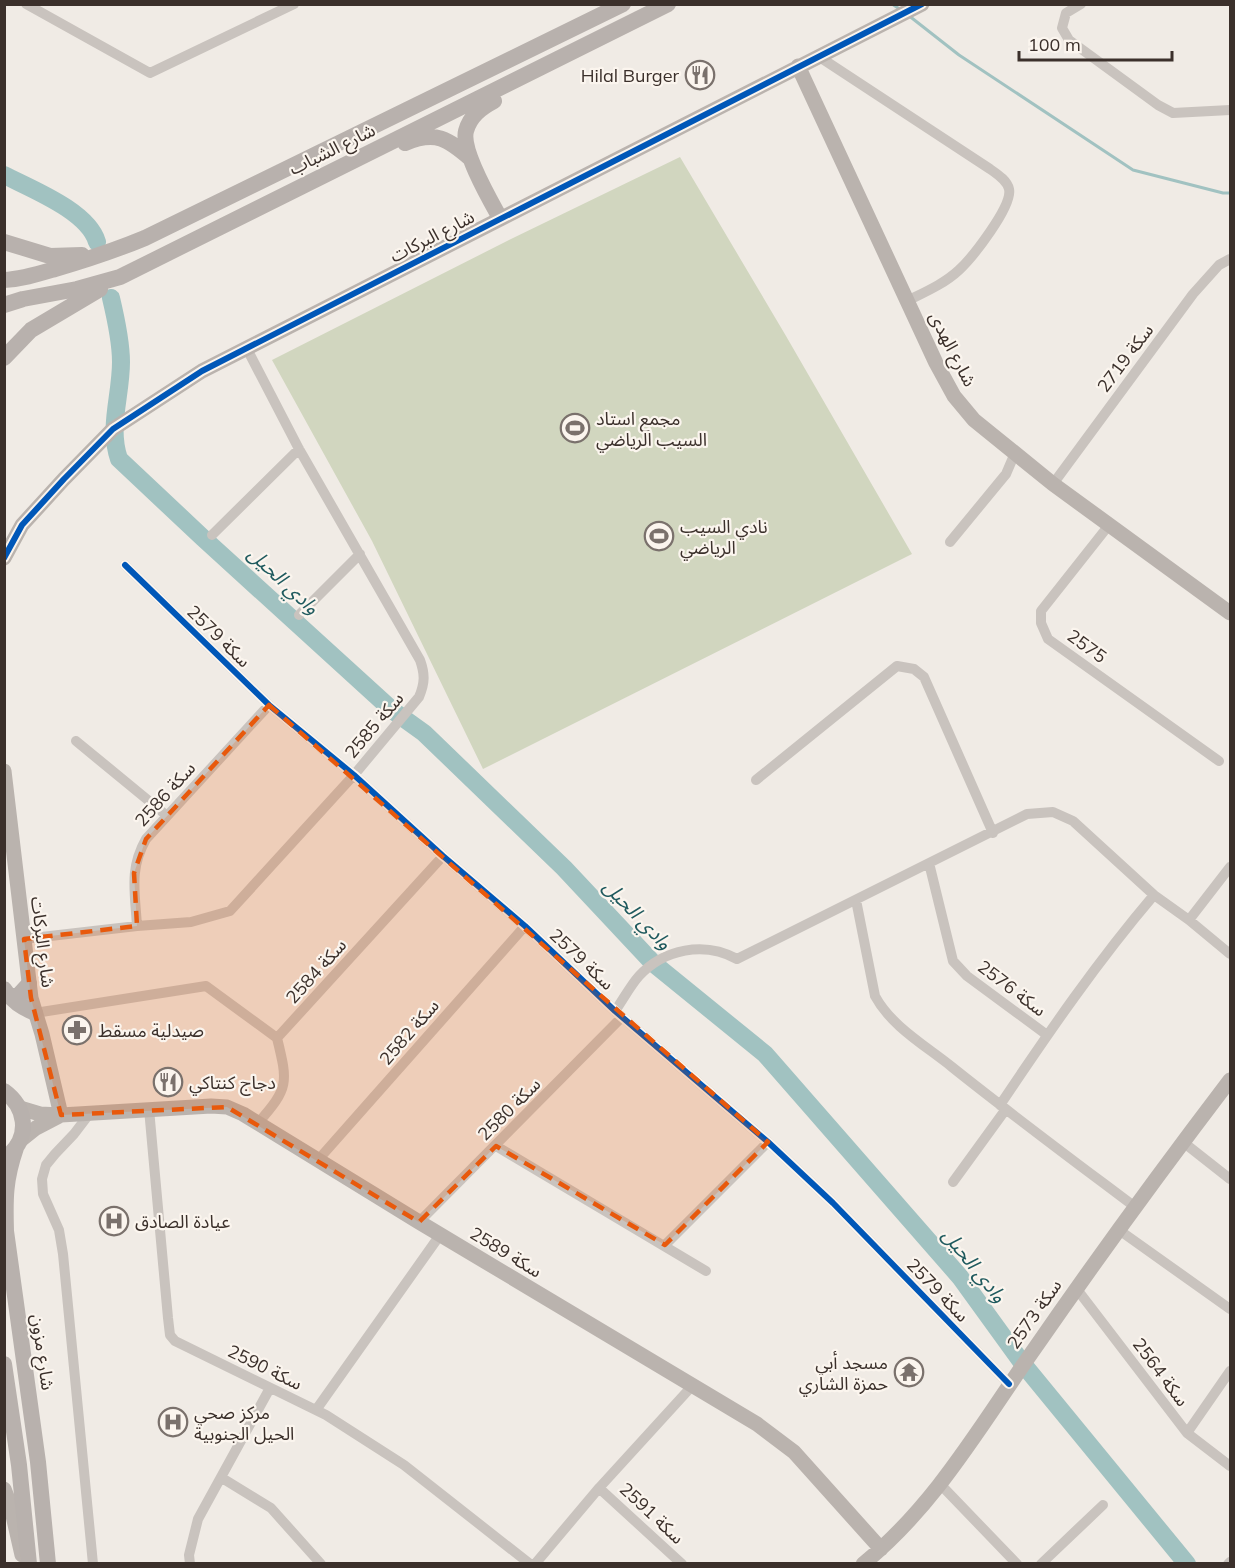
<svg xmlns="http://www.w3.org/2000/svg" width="1235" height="1568" font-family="Mulish,'Noto Sans Arabic',sans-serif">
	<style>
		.green { fill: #d1d6bf }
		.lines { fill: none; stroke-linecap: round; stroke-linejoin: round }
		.stream { stroke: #a1c2c1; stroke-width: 3 }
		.river { stroke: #a1c2c1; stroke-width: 18 }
		.street { stroke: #c9c3be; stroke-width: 10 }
		.secondary { stroke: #bab3ae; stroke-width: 15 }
		.primary { stroke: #b8b1ad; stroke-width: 16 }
		.cycleway-casing { stroke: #fbf5ee; stroke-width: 10 }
		.cycleway { stroke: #0057b8; stroke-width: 6 }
		.marked { fill: #e8590c; fill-opacity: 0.2; stroke: #e8590c; stroke-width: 4.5; stroke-dasharray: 12 8; stroke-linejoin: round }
		.labels { text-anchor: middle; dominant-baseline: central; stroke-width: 4.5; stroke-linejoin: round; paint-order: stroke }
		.poi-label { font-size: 18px; fill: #3b302b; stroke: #fbf5ee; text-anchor: start }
		.street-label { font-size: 18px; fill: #3b302b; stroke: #fbf5ee }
		.water-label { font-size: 20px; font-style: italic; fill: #1f5a5e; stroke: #fbf5ee }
	</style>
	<rect width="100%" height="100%" fill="#f0ebe5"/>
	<!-- green -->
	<path class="green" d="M680,157L786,336L912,554L483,769L372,541L272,360L511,239Z"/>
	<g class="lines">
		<!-- stream -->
		<path class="stream" d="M892,4L901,10
			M908,15L959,55L1133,170L1223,193H1230"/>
		<!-- river -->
		<path class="river" d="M4,175C31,189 88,211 97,242
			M111,298C116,319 121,341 121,362C121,396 108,427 119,459L203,538L392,710L424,733L564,868L653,963L765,1054L960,1277L1023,1364L1187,1564"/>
		<!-- street -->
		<path class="street" d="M26,4L150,73L294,4
			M1081,4L1066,13L1062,28L1069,40L1158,105L1173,113L1230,110
			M818,56L990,169C997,174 1007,180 1009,189C1013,206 972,258 959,270C944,284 925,292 907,301
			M1053,484L1193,294L1219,265L1230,259
			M1109,525L1041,611V623L1048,639L1219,761
			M212,535L299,449
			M950,542L1006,474L1015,453
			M125,565L269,705L354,775L443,856L525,926L615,1011L768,1142L833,1203L1009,1384
			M299,615L360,554
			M76,741L166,815
			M756,780L897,666L914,669L924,677L993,833
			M929,863L953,961L967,976L1047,1035
			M856,900L875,996C891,1026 926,1046 952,1067C1012,1115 1074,1161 1135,1207
			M1189,920L1230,867
			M137,926C135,892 129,869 146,839L269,705
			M24,939L137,926L191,922L230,911L354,775L419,697C425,683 425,674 420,660L299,449L247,349
			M615,1011C623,1000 630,986 639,976C664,949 704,941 737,959L1027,814L1053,812L1073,821L1154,895
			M35,1013L206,986L277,1038
			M1000,1105C1049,1032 1097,962 1154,895L1189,920L1230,954
			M149,1109L168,1318L170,1335L175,1341L326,1415L404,1465L530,1564
			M90,1113L74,1134L55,1154L46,1165L42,1179L43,1194L59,1230L63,1254L93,1564
			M258,1123C289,1088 288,1083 277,1038L443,856
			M1183,1142L1230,1179
			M496,1146L706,1271
			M318,1160L525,926
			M953,1182L1006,1109
			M419,1222L622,1017
			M1119,1230L1230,1309
			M665,1245L768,1142
			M1076,1288L1187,1433L1230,1466
			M316,1410L440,1235
			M1187,1433L1230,1371
			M222,1478L271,1508L321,1564
			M941,1485L1017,1564
			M599,1488L682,1564
			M190,1564L189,1555L198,1519L270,1388
			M535,1564L599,1488L693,1385
			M1041,1564L1103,1505
			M1228,1564L1230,1562"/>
		<!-- secondary -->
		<path class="secondary" d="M798,66L936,363L954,396L974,420L1053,484L1230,613
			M4,558L22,525L64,479L113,429L202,371L922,4
			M4,771L31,998L42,1034L61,1115
			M20,1108L40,1114L61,1115L211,1106L227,1107L243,1114L419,1222L757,1424L794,1452L881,1549
			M21,1140L36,1128L59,1116
			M4,1489L11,1507L22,1555
			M863,1564C936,1505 982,1423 1035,1348C1098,1257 1163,1168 1230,1080"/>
		<!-- primary -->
		<path class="primary" d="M494,101C481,108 470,116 466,131C461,150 490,200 500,218
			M405,143C436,130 448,139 471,159
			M4,242L50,256L82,255
			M4,280C22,279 38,274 55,269C86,260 116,250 145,238L623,4
			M4,305L23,299L77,289L120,277L668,4
			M4,358L31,330L100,289
			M4,989C13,1002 21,1007 35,1013
			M9,996H18L29,984
			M4,1091C26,1107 30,1135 10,1154
			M16,1148C5,1180 5,1198 6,1231L38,1462L48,1564
			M4,1364L19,1465L29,1564"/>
		<!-- cycleway casing -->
		<g class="cycleway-casing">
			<path id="cycleway" d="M4,558L22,525L64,479L113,429L202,371L922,4
				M125,565L269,705L354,775L443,856L525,926L615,1011L768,1142L833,1203L1009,1384"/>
		</g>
		<!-- cycleway -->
		<use href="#cycleway" class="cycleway"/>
	</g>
	<!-- marked area -->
	<path class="marked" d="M269,705L768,1142L665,1245L496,1146L419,1222L227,1107L61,1115L31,998L24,939L137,926L134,873L146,839Z"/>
	<!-- icons -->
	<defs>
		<g id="restaurant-ring" transform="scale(1.5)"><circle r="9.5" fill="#fbf5ee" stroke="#7a716c" stroke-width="1.5"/><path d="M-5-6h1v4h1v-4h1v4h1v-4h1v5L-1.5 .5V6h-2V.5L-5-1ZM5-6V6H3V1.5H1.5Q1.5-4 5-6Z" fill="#7a716c"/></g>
		<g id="stadium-ring" transform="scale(1.5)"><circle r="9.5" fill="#fbf5ee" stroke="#7a716c" stroke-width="1.5"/><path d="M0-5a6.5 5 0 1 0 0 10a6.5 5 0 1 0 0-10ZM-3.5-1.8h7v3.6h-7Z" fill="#7a716c"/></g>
		<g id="pharmacy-ring" transform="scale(1.5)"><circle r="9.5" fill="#fbf5ee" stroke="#7a716c" stroke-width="1.5"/><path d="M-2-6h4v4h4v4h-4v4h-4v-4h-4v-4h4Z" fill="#7a716c"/></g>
		<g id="hospital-ring" transform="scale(1.5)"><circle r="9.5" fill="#fbf5ee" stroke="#7a716c" stroke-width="1.5"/><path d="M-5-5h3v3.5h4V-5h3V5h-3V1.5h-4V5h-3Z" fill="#7a716c"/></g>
		<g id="temple-ring" transform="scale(1.5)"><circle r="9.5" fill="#fbf5ee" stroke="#7a716c" stroke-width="1.5"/><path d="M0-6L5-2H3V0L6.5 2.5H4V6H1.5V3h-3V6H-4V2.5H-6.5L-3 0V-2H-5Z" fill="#7a716c"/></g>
	</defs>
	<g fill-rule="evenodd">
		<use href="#restaurant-ring" x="700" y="75"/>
		<use href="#stadium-ring" x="575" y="428"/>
		<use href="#stadium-ring" x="659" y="536"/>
		<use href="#pharmacy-ring" x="77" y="1030"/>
		<use href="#restaurant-ring" x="168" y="1082"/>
		<use href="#hospital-ring" x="114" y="1221"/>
		<use href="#temple-ring" x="909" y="1372"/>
		<use href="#hospital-ring" x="173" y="1422"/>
	</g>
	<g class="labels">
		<!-- poi labels -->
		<g class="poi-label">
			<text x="679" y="75" text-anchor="end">Hilal Burger</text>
			<text x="596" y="418">مجمع استاد<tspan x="596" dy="21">السيب الرياضي</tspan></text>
			<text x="680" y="526">نادي السيب<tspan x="680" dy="21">الرياضي</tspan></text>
			<text x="98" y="1030">صيدلية مسقط</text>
			<text x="189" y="1082">دجاج كنتاكي</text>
			<text x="135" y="1221">عيادة الصادق</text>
			<text x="888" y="1362" text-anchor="end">مسجد أبي<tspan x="888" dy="21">حمزة الشاري</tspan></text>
			<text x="194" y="1412">مركز صحي<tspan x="194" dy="21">الحيل الجنوبية</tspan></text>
		</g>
		<!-- street labels -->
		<g class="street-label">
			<text transform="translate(332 149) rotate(-26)">شارع الشباب</text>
			<text transform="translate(432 236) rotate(-27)">شارع البركات</text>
			<text transform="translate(953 349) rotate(63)">شارع الهدى</text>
			<text transform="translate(1125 358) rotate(-53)">سكة 2719</text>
			<text transform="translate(219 636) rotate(44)">سكة 2579</text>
			<text transform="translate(1087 646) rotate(36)">2575</text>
			<text transform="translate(374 725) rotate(-50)">سكة 2585</text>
			<text transform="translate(165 794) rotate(-48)">سكة 2586</text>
			<text transform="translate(43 942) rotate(83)">شارع البركات</text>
			<text transform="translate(582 959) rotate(43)">سكة 2579</text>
			<text transform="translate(316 971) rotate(-48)">سكة 2584</text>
			<text transform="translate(1012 988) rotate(37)">سكة 2576</text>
			<text transform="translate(409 1032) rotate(-49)">سكة 2582</text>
			<text transform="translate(509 1109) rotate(-45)">سكة 2580</text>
			<text transform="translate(506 1252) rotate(31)">سكة 2589</text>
			<text transform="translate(938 1290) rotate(46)">سكة 2579</text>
			<text transform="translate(1034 1314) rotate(-55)">سكة 2573</text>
			<text transform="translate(43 1352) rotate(82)">شارع مزون</text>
			<text transform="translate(265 1367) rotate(26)">سكة 2590</text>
			<text transform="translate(1161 1372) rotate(53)">سكة 2564</text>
			<text transform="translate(652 1513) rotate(43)">سكة 2591</text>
		</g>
		<!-- water labels -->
		<g class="water-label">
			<text transform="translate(284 580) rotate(43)">وادي الحيل</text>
			<text transform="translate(638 914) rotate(46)">وادي الحيل</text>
			<text transform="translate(975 1265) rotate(51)">وادي الحيل</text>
		</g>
	</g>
	<!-- border -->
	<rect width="1235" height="1568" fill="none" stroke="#3b302b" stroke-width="12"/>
	<!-- scale -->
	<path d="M1019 51v9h153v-9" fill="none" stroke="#3b302b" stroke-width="3"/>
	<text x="1028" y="51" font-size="18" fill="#3b302b" stroke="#fbf5ee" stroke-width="4.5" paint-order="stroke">100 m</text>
</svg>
